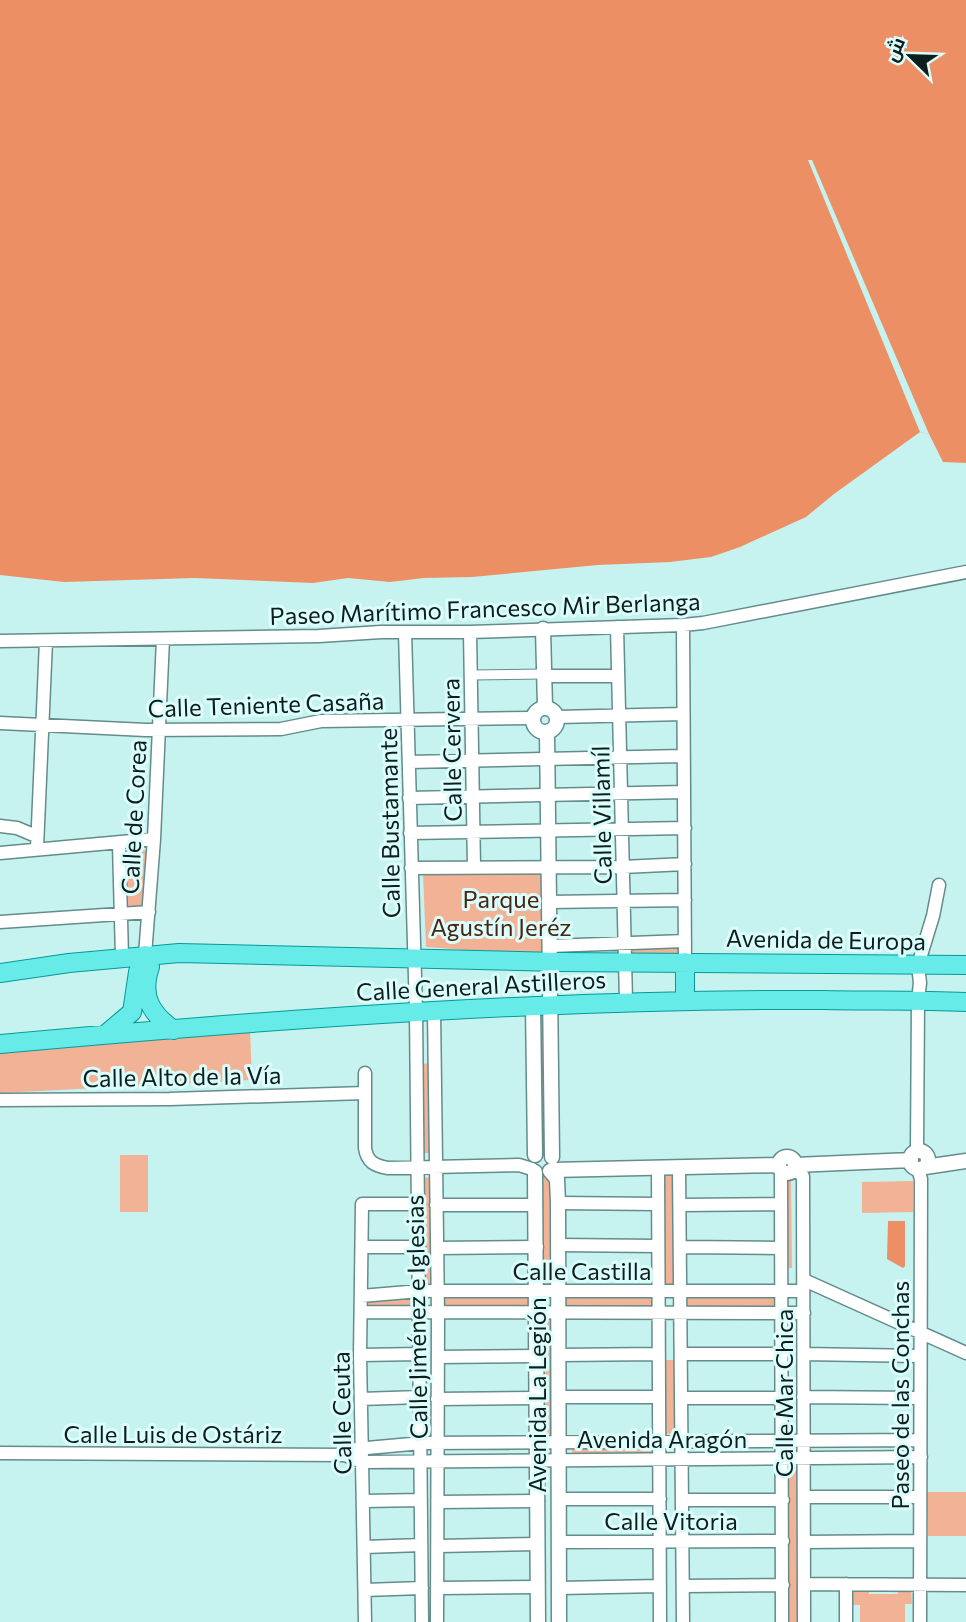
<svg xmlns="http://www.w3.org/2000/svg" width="966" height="1622" font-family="Commissioner,Cairo,sans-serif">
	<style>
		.green { fill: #f2b295 }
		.water { fill: #ed8f64 }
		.pier { fill: #c6f3f0 }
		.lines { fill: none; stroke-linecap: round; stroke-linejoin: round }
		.pedestrian-casing { stroke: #638c8a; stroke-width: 11 }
		.minor-casing { stroke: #638c8a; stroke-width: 15 }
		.tertiary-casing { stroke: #638c8a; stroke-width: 17 }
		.primary-casing { stroke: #059a97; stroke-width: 20 }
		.pedestrian { stroke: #fff; stroke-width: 9 }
		.minor { stroke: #fff; stroke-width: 12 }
		.tertiary { stroke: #fff; stroke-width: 14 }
		.primary { stroke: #66ebe8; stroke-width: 18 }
		.labels { text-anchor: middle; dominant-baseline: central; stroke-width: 6; stroke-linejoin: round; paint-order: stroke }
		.street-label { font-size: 24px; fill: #0d1e1d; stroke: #dbfefc }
		.park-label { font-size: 24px; fill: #492412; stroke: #dbfefc }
	</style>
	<rect width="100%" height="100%" fill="#c6f3f0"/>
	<!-- green -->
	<path class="green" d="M151,850L148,911H124L121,852Z
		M542,869L544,956L426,947L423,874Z
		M681,947V956H630L629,948Z
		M539,1015H550L545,1124L539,1125Z
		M250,1029L252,1080L0,1093V1051Z
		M431,1063L432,1153H423V1064Z
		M120,1155H148V1212H120Z
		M675,1175L676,1286H663V1176Z
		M432,1177L433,1287H424L423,1178Z
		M541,1177H554L555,1287H542Z
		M783,1180H791L792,1268H784Z
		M913,1181V1212L862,1213V1182Z
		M655,1295V1308H564V1296Z
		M685,1295H778V1307L686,1308Z
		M368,1296H411V1309H368Z
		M442,1296H533L534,1308L443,1309Z
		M542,1317H555L556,1436H543Z
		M666,1360H675V1433L666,1434Z
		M655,1445V1453H572V1446Z
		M798,1461L800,1622H788V1463Z
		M927,1492H966V1536H928Z
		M898,1588H911L912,1604H905V1622H860V1605H849V1589H869V1594H898Z"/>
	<!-- water -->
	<path class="water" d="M0,0H966V463L943,462L929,434L920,432L834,494L806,517L740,547L711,557L670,562L598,565L472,577L424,578L390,582L348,578L313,583L195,578L64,582L0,575Z
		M888,1221H905V1266L903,1268L887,1259Z"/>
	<!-- pier -->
	<path class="pier" d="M808,160H812L929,434L920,432Z"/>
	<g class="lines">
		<!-- pedestrian casing -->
		<g class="pedestrian-casing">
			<path id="pedestrian" d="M471,675L544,674"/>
		</g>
		<!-- minor casing -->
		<g class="minor-casing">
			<path id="minor" d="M683,625L685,962
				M617,627L626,1001
				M405,632L416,1012L422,1622
				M470,632L474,867
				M0,641L319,636L381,632H470L683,625L703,623L966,572
				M544,676H618
				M557,717L683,714
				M0,723L146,730L281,729L321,721L533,718
				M409,762L683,756
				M409,798L684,792
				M0,826L17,828L36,836
				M410,833L685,828
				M119,844L122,957
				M37,848L46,641
				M0,853L154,839
				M411,868L623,867L685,864
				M549,902L685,900
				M0,922L149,912
				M550,946L685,941
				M145,955L154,839L163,639
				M434,1011L438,1314L437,1622
				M365,1073V1148C367,1162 375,1166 388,1168L519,1165L532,1169
				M0,1100L170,1099L365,1093
				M917,1151L918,1000L920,983L918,965L933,916L939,885
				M658,1167L660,1622
				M679,1167L683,1622
				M794,1169L803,1176L804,1622
				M918,1169L921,1179L920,1622
				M781,1170L782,1622
				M558,1203L658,1204
				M436,1205H536
				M680,1205L781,1204
				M558,1245L658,1246
				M362,1247H419
				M681,1247L781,1248
				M437,1248L537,1247
				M804,1280L966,1353
				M361,1296L420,1291H803
				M361,1312L804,1313
				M682,1354H782
				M804,1354L920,1356
				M360,1355L420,1354
				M558,1355L658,1354
				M438,1357L538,1356
				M559,1397H658
				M803,1397L919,1398
				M682,1398H783
				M361,1399L420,1397
				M437,1399L538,1398
				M0,1453L345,1455L356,1449L422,1443L920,1440
				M345,1455L362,1462L921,1457
				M804,1497H920
				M560,1499H660
				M683,1500H783
				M364,1501L421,1500
				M439,1502L538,1501
				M559,1542L783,1541
				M804,1542L920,1541
				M439,1546L538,1544
				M365,1547L421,1545
				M805,1584L966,1585
				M683,1586L783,1585
				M439,1588L537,1587
				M559,1588L660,1586
				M365,1590L422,1588
				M365,1622L360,1355L362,1204H418
				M846,1622V1584"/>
		</g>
		<!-- tertiary casing -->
		<g class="tertiary-casing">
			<path id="tertiary" d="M543,629L545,707
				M533 720a12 12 0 1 1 24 0a12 12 0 1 1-24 0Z
				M547,732L552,1157
				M533,1005L535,1155
				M910 1160a9 9 0 1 1 18 0a9 9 0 1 1-18 0Z
				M779 1165a8 8 0 1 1 16 0a8 8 0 1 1-16 0Z
				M795,1165L911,1160
				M925,1167L966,1161
				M552,1170L779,1165
				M550,1171L557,1179L558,1203L559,1622
				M535,1172L538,1622"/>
		</g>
		<!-- primary casing -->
		<g class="primary-casing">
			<path id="primary" d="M685,962V1000
				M150,967C140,996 151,1014 174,1030
				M0,973L69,963L179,953L559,962L966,965
				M106,1034L132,1012L138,972L145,955
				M0,1044C274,1019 548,999 823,1000C871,1001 918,1000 966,1002"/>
		</g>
		<!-- pedestrian -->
		<use href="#pedestrian" class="pedestrian"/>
		<!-- minor -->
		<use href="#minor" class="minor"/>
		<!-- tertiary -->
		<use href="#tertiary" class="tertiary"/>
		<!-- primary -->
		<use href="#primary" class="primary"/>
	</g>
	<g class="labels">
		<!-- street labels -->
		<g class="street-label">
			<text transform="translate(485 608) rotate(-2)">Paseo Marítimo Francesco Mir Berlanga</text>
			<text transform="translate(266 704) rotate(-2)">Calle Teniente Casaña</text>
			<text transform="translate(451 750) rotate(-91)">Calle Cervera</text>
			<text transform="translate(601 815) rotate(-91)">Calle Villamíl</text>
			<text transform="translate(133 817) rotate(-87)">Calle de Corea</text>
			<text transform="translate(389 823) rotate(-91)">Calle Bustamante</text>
			<text transform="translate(826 939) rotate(1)">Avenida de Europa</text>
			<text transform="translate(481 985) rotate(-3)">Calle General Astilleros</text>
			<text transform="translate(182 1076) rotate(-1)">Calle Alto de la Vía</text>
			<text x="582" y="1270">Calle Castilla</text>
			<text transform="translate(416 1317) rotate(-91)">Calle Jiménez e Iglesias</text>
			<text transform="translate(783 1393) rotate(-90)">Calle Mar Chica</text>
			<text transform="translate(536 1395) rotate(-90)">Avenida La Legión</text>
			<text transform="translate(899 1395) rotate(-90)">Paseo de las Conchas</text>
			<text transform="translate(341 1413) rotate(-91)">Calle Ceuta</text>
			<text x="173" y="1433">Calle Luis de Ostáriz</text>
			<text x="662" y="1438">Avenida Aragón</text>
			<text x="671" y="1520">Calle Vitoria</text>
		</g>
		<!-- park labels -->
		<g class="park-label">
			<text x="501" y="898">Parque<tspan x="501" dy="28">Agustín Jeréz</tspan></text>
		</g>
	</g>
	<!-- north arrow -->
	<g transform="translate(910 56) rotate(293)" stroke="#dbfefc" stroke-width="5" paint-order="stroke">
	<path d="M0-5L12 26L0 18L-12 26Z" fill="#0d1e1d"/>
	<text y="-10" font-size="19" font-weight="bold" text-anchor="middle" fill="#0d1e1d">ش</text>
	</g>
</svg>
